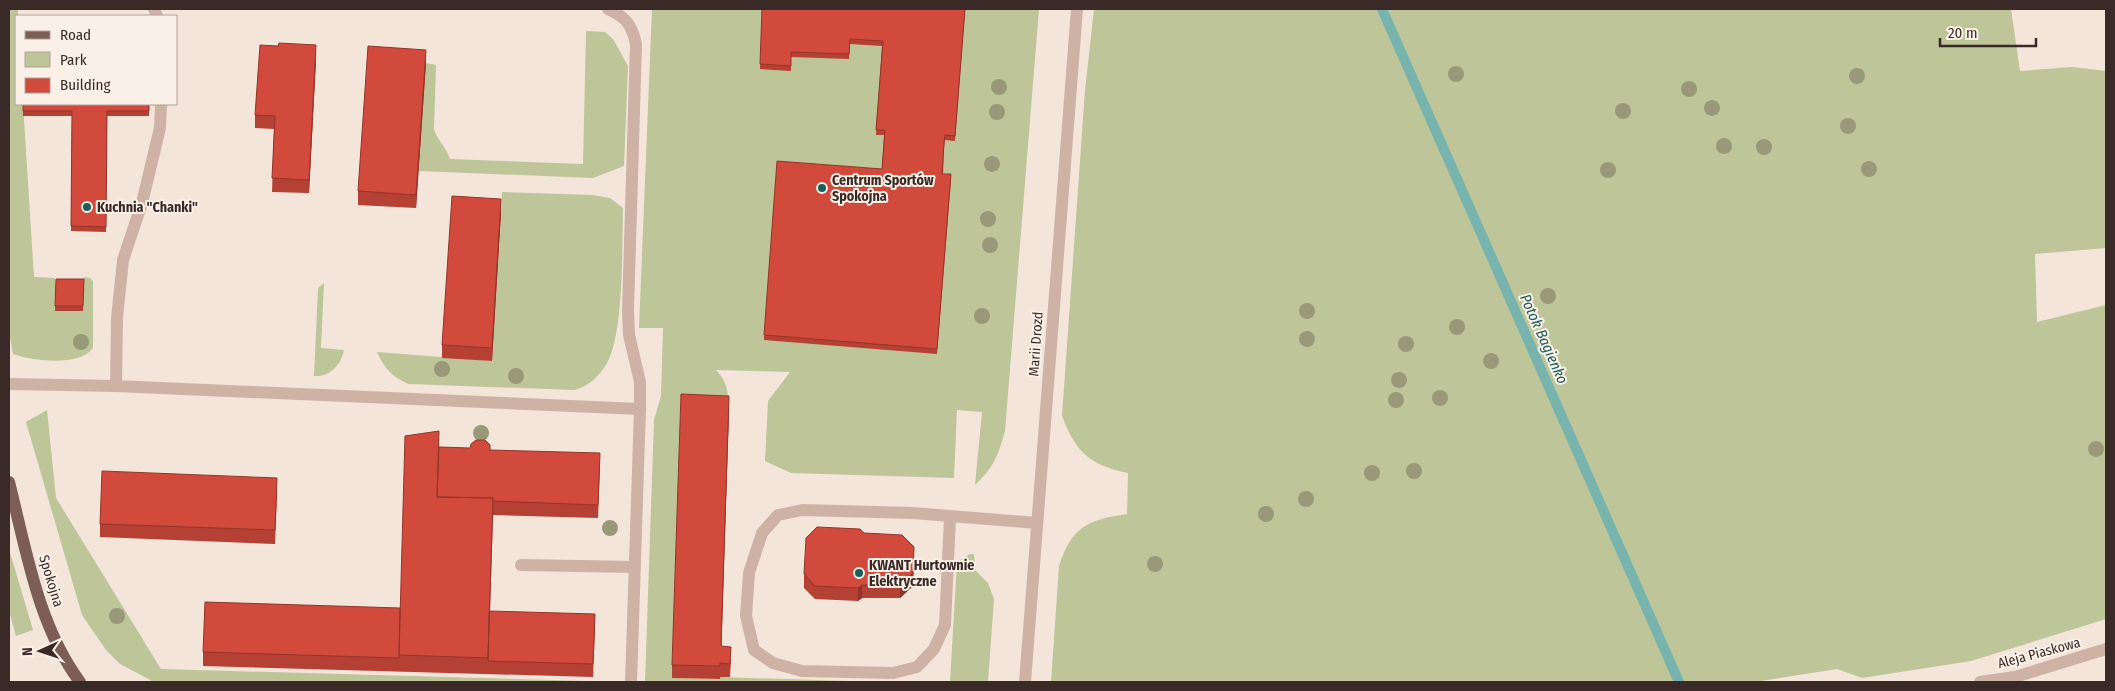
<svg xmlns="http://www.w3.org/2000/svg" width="2115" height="691" font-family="'Fira Sans Condensed',sans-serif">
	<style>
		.green { fill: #bdc599 }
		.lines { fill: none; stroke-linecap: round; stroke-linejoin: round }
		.stream { stroke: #77b4ae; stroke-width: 10 }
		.minor { stroke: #ceb2a6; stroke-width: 12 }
		.major { stroke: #7d5e57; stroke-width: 12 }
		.tree { fill: #999979 }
		.wall { fill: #b54034 }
		.shaded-wall { fill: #93342a }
		.building { fill: #d24a3c; stroke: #93342a }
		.poi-dot { fill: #185f59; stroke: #fbf0e8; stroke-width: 2 }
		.labels { text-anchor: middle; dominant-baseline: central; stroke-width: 4; stroke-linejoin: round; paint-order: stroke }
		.poi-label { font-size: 14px; font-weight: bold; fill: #392a27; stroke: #fbf0e8; text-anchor: start }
		.street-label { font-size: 14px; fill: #392a27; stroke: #fbf0e8 }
		.water-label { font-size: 15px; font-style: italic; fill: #185f59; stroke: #fbf0e8 }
	</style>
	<rect width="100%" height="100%" fill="#f4e5db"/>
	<!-- green -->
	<path class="green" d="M9,9H18L16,104H23L34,277L55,278L56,311H83L84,277L90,278L93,281V348C79,367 33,361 13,354L9,331Z
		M652,9H1039L1005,431C998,456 994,467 975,485L982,412L957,410L954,478L791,473L765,461L768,401L790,372L716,370C728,382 728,393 729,409L672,678L720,679V677L880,682H645L654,420L661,396L663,328H639Z
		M1094,9H2011L2020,71L2072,67L2106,71V248L2035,254L2037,322L2106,305V619L1971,661L1862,678L1837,669L1755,682H1051L1059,566C1072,526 1088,520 1127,514L1128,473C1089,465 1076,452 1062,416L1085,90Z
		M586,31L605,32L613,39L628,66L624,166L593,178L418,171L426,63L436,65L434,130C439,142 446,147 450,159L583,164Z
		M502,192L592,195L610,198L623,208C622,245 624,330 608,361C601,375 588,387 574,390L409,384C392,377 385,369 377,352L492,361Z
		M324,283L321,348L344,350C341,365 330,377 314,376L318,288Z
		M47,410L56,498L161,669L623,682H154L120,664L106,650L82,615L26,422Z
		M9,549L33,630L16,636L9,611Z
		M970,554H974L976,571L988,583L994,599L988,682H950L957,562Z"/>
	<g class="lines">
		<!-- stream -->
		<path class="stream" d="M1382,9L1679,682"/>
		<!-- minor -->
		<path class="minor" d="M154,9L157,16
			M608,9C626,17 632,25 636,44L628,310L629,335L640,382V409L631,682
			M9,384L116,386L640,409
			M116,386L117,318L123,260L142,203L160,128L161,104
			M950,518L945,625L934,649L917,667L893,673L802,671L773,663L754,650L746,616L749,573L762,533L778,515L802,510L913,513L1037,523
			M521,565L635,567
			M1025,682L1077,9
			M1980,682L2015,677L2106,649"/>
		<!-- major -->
		<path class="major" d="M9,482C26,549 38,626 80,682"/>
	</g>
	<!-- trees -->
	<g class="tree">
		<circle cx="1456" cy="74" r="8"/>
		<circle cx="1857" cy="76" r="8"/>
		<circle cx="999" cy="87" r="8"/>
		<circle cx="1689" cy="89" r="8"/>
		<circle cx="1712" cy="108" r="8"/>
		<circle cx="1623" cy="111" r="8"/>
		<circle cx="997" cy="112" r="8"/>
		<circle cx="1848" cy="126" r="8"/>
		<circle cx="1724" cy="146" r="8"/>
		<circle cx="1764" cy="147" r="8"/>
		<circle cx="992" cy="164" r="8"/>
		<circle cx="1869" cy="169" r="8"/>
		<circle cx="1608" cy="170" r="8"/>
		<circle cx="988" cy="219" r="8"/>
		<circle cx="990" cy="245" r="8"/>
		<circle cx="1548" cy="296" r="8"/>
		<circle cx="1307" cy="311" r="8"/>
		<circle cx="982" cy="316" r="8"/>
		<circle cx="1457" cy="327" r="8"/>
		<circle cx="1307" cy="339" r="8"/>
		<circle cx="81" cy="342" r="8"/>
		<circle cx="1406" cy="344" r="8"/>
		<circle cx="1491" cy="361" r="8"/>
		<circle cx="442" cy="369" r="8"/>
		<circle cx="516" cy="376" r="8"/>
		<circle cx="1399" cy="380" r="8"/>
		<circle cx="1440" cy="398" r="8"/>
		<circle cx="1396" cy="400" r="8"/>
		<circle cx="481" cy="433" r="8"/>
		<circle cx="2096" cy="449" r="8"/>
		<circle cx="1414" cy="471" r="8"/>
		<circle cx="1372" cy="473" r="8"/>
		<circle cx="1306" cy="499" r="8"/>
		<circle cx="1266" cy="514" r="8"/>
		<circle cx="610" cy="528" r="8"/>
		<circle cx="1155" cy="564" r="8"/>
		<circle cx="117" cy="616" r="8"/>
	</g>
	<!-- wall -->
	<path class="wall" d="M762,9H965L955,141L945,140L944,148L943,174L951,179L937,354L764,340V335L882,169L884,135H876L882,46L850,44L849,59L791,57V71L760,69Z
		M278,46L316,59L309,193L272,192L274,129L255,128V115Z
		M426,63L416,208L358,205V191Z
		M23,104H149V116H107L106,232L71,231L72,116H23Z
		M501,212L492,361L442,358V345Z
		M56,279H84L83,311H55Z
		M729,409L721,647L731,660L730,677H720V679L672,678V665Z
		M439,447L490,450L600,466L598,518L493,515L490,611L595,627L593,677L203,666V652L400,608Z
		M277,492L275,544L100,537V524Z
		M864,533L914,560L913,586L900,598H862L858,601L815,599L804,588V574Z"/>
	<!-- shaded-wall -->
	<path class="shaded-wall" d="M316,45V59L309,193V180Z
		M426,50V63L416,208V195Z
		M501,199V212L492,361V348Z
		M729,396V409L721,660V646Z
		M914,547L913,586L900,598V585Z
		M862,585V598L858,601V588Z"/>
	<!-- building -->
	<path class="building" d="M762,9H965L955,136L945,135L944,143L942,174H951L937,349L764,335L777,161L882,169L885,130H876L883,41L850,39L849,54L791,52V66L760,64Z
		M279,43L316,45L309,180L272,178L275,116L255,115L260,45L278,46Z
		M368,46L426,50L416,195L358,191Z
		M23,104H149V111H107L106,227L71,226L72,111H23Z
		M452,196L501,199L492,348L442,345Z
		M56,279H84L83,306H55Z
		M681,394L729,396L721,646L731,647L730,664L720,663V666L672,665Z
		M439,431L437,497L493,498L488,658L399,655L405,436Z
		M476,440H485L490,445V450L600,453L598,505L492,501L493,498L437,497L439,447L470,448L471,444Z
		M102,471L277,478L275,530L100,524Z
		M817,527L860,529L864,533L902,535L914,547L913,573L900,585H862L858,588L815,586L804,574L806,538Z
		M205,602L400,608L399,658L203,652Z
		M489,611L595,614L593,664L488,661Z"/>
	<!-- markers -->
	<g class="poi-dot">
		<circle cx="822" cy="188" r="5"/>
		<circle cx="87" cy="207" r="5"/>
		<circle cx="859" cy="573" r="5"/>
	</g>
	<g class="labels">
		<!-- poi labels -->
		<g class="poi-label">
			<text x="832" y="180">Centrum Sportów<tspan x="832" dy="16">Spokojna</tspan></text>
			<text x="97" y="207">Kuchnia "Chanki"</text>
			<text x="869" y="565">KWANT Hurtownie<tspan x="869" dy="16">Elektryczne</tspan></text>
		</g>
		<!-- street labels -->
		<g class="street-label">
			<text transform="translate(1036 344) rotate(-86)">Marii Drozd</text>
			<text transform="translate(51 581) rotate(73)">Spokojna</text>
			<text transform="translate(2039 653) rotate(-15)">Aleja Piaskowa</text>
		</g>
		<!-- water labels -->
		<g class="water-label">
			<text transform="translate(1544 339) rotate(66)">Potok Bagienko</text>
		</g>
	</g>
	<!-- border -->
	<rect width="2115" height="691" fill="none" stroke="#392a27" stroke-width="20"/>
	<!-- legend -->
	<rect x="15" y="15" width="162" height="90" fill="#fbf0e8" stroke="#ada19b"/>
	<rect x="25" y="31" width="25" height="8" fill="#7d5e57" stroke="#ada19b"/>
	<text x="60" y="40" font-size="15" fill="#392a27">Road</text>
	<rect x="25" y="52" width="25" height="15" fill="#bdc599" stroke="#ada19b"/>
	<text x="60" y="65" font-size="15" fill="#392a27">Park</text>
	<rect x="25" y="78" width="25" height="15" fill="#d24a3c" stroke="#ada19b"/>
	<text x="60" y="90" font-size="15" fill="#392a27">Building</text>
	<!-- north arrow -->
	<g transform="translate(40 651) rotate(267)" stroke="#fbf0e8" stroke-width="4" paint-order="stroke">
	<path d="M0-4L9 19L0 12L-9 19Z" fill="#392a27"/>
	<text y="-8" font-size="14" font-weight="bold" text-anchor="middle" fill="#392a27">N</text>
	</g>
	<!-- scale -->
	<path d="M1940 38v8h96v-8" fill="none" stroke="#392a27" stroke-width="2.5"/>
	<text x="1948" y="38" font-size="15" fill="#392a27" stroke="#fbf0e8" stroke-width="4" paint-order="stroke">20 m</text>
</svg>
